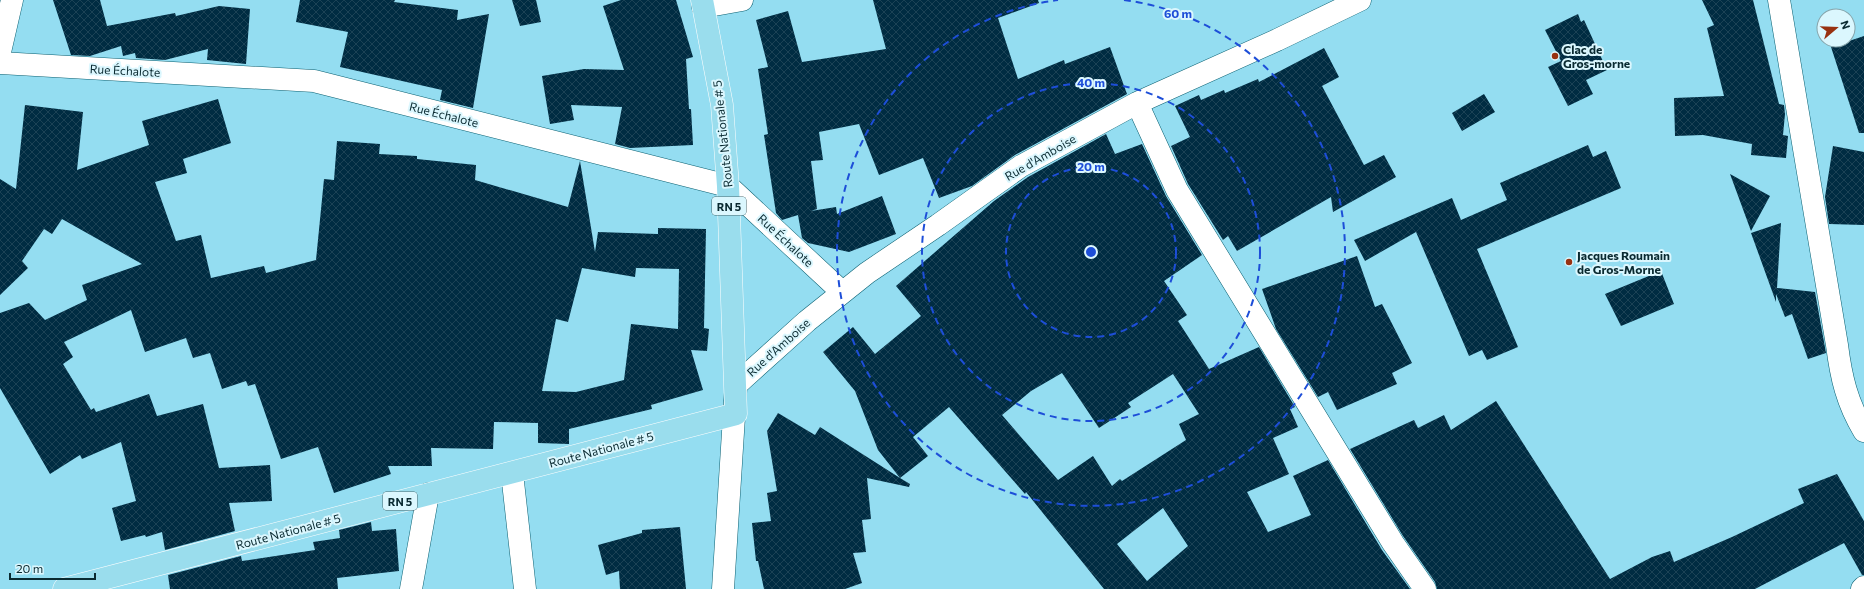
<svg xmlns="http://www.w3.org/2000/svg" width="1864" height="589" font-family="Commissioner,sans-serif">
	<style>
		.building { fill: url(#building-cross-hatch); fill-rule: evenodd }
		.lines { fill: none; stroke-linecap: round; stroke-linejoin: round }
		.minor-casing { stroke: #0a6072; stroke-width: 23 }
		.major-casing { stroke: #fff; stroke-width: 23 }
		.minor { stroke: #fff; stroke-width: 22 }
		.major { stroke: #9added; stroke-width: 22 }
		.ring { fill: none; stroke: #1d4ed8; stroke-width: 2; stroke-dasharray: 7 5 }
		.poi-dot { fill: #983111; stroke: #dbf7fe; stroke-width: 1.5 }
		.labels { text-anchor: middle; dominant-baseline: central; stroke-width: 4; stroke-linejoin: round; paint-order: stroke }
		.shield { fill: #dbf7fe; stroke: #49686e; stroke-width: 1 }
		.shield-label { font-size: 11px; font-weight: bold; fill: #0a2a31 }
		.poi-label { font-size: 12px; font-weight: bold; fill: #0a2a31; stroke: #dbf7fe; text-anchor: start }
		.street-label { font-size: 12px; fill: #0a2a31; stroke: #dbf7fe }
		.centre { fill: #1d4ed8; stroke: #dbf7fe; stroke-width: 2 }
		.ring-label { font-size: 12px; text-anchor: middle; font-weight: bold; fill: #1d4ed8; stroke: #dbf7fe; stroke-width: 4; stroke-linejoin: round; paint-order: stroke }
	</style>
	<defs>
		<pattern id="building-cross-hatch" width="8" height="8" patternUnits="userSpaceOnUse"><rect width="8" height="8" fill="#002c42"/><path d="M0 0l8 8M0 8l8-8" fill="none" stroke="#1b4255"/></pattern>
	</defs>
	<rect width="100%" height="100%" fill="#94ddf1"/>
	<!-- building -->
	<path class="building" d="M53,0H100L107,26L175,13L176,16L219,6L250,9L246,64L207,60L208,49L165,60L136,58L135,53L123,56L121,46L90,56L71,55Z
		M300,0H395L394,2L458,10L457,20L489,14L473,108L440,100L442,90L340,67L348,32L296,22Z
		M512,0H536L541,22L520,26Z
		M621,0H676L693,57L686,59L689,109H691L693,145L630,148L615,144L622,107L571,105L574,120L550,124L542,76L584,69L624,70L603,6Z
		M873,0H1038L1039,3L998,18L1018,79L1064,60L1065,64L1110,47L1127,94L1015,155L972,186L939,198L923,158L879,175L859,124L819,132L823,160L811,161L817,209L811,211L836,207L837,214L882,196L896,234L849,252L808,243L802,238L798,215L782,220L776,213L764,135L768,134L758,69L768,67L756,20L788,11L802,62L886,49Z
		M1702,0H1753L1779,104L1784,105L1785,114L1783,135L1788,136L1786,158L1751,155L1752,144L1703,135L1675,136L1674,98L1724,96L1707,28L1714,25Z
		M1578,14L1581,22L1584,20L1607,70L1586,80L1593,94L1568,106L1548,67L1561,61L1545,30Z
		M1864,36V133H1859L1831,47Z
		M1324,48L1339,77L1322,86L1364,165L1384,155L1396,177L1333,212L1331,197L1237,251L1228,236L1223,240L1188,184L1171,146L1190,137L1175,106L1199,95L1201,100L1224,90L1225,93L1258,79L1259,82Z
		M1484,94L1495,112L1462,131L1452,113Z
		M218,99L231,143L183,159L187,173L155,182L176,241L201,235L211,278L264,266L266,273L316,260L324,179L334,180L337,141L380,144L379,154L417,156V159L476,165L475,180L568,207L580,161L595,252L598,232L658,234V228L706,229L704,328L709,329L707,351L691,350L703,390L651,405L652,409L569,429V444L538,443V423L494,422L493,449L431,448L432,466H388L391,474L334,493L318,447L281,459L255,384L248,386L246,381L222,389L210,353L193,358L186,338L145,352L131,310L64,342L73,357L63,364L91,410L94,408L96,412L149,394L157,416L203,404L219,468L270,465L272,501L229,503L235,531L165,550L162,532L146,537L145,535L121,541L112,508L136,501L121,442L82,459L80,455L50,474L0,388V313L29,303L45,320L87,300L82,285L142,264L62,219L52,234L44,229L22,261L28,268L0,295V179L16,189L25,105L83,112L77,170L149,145L142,121ZM582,268L635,277L636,268L679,269L678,329L631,324L624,380L576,392L542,391L556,319L568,322Z
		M1106,134L1115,154L1142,144L1166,196L1202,255L1164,281L1187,315L1178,321L1209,369L1259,347L1295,407L1290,409L1298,427L1273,438L1289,474L1247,492L1268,532L1311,515L1293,476L1328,460L1382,550L1410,589H1104L1026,492L1025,494L949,407L913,437L928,456L900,478L910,484L909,487L867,478L871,519L862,520L866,552L853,553L862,583L845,589H764L758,561H756L752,523L771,521L767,493L777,491L767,431L778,413L815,435L820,427L900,478L878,450L855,391L823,352L853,327L875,354L921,316L896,286L994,201L1028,177ZM1062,373L1099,428L1131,407L1128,403L1173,374L1199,414L1179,424L1186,440L1122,481L1120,479L1112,486L1093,456L1058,480L1002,415L1031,391ZM1163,508L1188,546L1147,581L1117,544Z
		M1588,145L1593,157L1606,151L1621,188L1477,249L1518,347L1487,360L1482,350L1469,356L1416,232L1365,261L1354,240L1452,198L1461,220L1507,200L1500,183Z
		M1833,146L1864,152V225L1829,224L1825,197Z
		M1730,174L1770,196L1751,231Z
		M1781,223L1777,288L1815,292L1826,353L1808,359L1792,314L1785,317L1776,294V302L1751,233Z
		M1357,256L1375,307L1382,304L1412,363L1392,373L1397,384L1337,410L1328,392L1318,397L1276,329L1262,289Z
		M1661,271L1674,304L1621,326L1605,294Z
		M1496,401L1610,579L1652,557L1670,551L1674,562L1732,537L1804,503L1798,489L1837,474L1864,521V575H1862L1844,543L1755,589H1437L1435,582L1403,536L1350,449L1414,420L1418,428L1444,415L1451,430Z
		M371,522L372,531L396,529L399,571L337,578L338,589H170L168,575L241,556L242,561L315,550L313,542L340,538L339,530Z
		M680,527L686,589H620L619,571L606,575L598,545L642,533V530Z"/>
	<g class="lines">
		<!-- minor casing -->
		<g class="minor-casing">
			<path id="minor" d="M1779,0L1837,345C1841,377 1847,403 1864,431
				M703,7L742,0
				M0,52L12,0
				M0,63L314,81L728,186L842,292
				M1137,103L1177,190L1393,543L1425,589
				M512,473L525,589
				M411,589L428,494
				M723,589L736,385L807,321L867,273L938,225L1021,166L1137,103L1277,40L1360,0
				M1862,589L1864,587"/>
		</g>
		<!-- major casing -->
		<g class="major-casing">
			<path id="major" d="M64,589L736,414L728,186L722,105L702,0"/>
		</g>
		<!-- minor -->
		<use href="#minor" class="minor"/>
		<!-- major -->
		<use href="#major" class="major"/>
	</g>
	<!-- distance rings -->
	<g class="ring">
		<circle cx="1091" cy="252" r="85"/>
		<circle cx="1091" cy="252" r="169"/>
		<path d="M1124 0A254 254 0 1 1 1058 0"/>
	</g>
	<!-- markers -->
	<g class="poi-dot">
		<circle cx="1555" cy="56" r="4"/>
		<circle cx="1569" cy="262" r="4"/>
	</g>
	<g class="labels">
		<!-- shield labels -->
		<g class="shield">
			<rect x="712" y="197" width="34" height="18" rx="3"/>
			<rect x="383" y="492" width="34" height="18" rx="3"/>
		</g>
		<g class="shield-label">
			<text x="729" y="206">RN 5</text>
			<text x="400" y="501">RN 5</text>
		</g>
		<!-- poi labels -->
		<g class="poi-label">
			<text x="1563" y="49">Clac de<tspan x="1563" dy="14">Gros-morne</tspan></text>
			<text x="1577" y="255">Jacques Roumain<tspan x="1577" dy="14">de Gros-Morne</tspan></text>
		</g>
		<!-- street labels -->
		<g class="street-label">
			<text transform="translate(125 70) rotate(3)">Rue Échalote</text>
			<text transform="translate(444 114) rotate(14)">Rue Échalote</text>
			<text transform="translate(722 134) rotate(-96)">Route Nationale # 5</text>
			<text transform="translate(1040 157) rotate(-30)">Rue d'Amboise</text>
			<text transform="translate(786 240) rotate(43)">Rue Échalote</text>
			<text transform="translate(778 347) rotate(-42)">Rue d'Amboise</text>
			<text transform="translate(601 449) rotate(-15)">Route Nationale # 5</text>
			<text transform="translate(288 531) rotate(-15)">Route Nationale # 5</text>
		</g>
	</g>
	<circle cx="1091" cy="252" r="6" class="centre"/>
	<g class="ring-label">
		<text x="1178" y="18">60 m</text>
		<text x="1091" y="87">40 m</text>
		<text x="1091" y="171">20 m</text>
	</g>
	<!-- north arrow -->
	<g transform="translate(1836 28) rotate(71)"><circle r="19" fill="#dbf7fe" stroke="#87a5ac"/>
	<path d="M0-3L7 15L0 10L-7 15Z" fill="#983111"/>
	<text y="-6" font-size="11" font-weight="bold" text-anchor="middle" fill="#0a2a31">N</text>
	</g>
	<!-- scale -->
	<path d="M10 573v6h85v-6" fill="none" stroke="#0a2a31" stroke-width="2"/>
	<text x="16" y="573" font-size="12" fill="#0a2a31" stroke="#dbf7fe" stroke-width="3" paint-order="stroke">20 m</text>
</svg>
